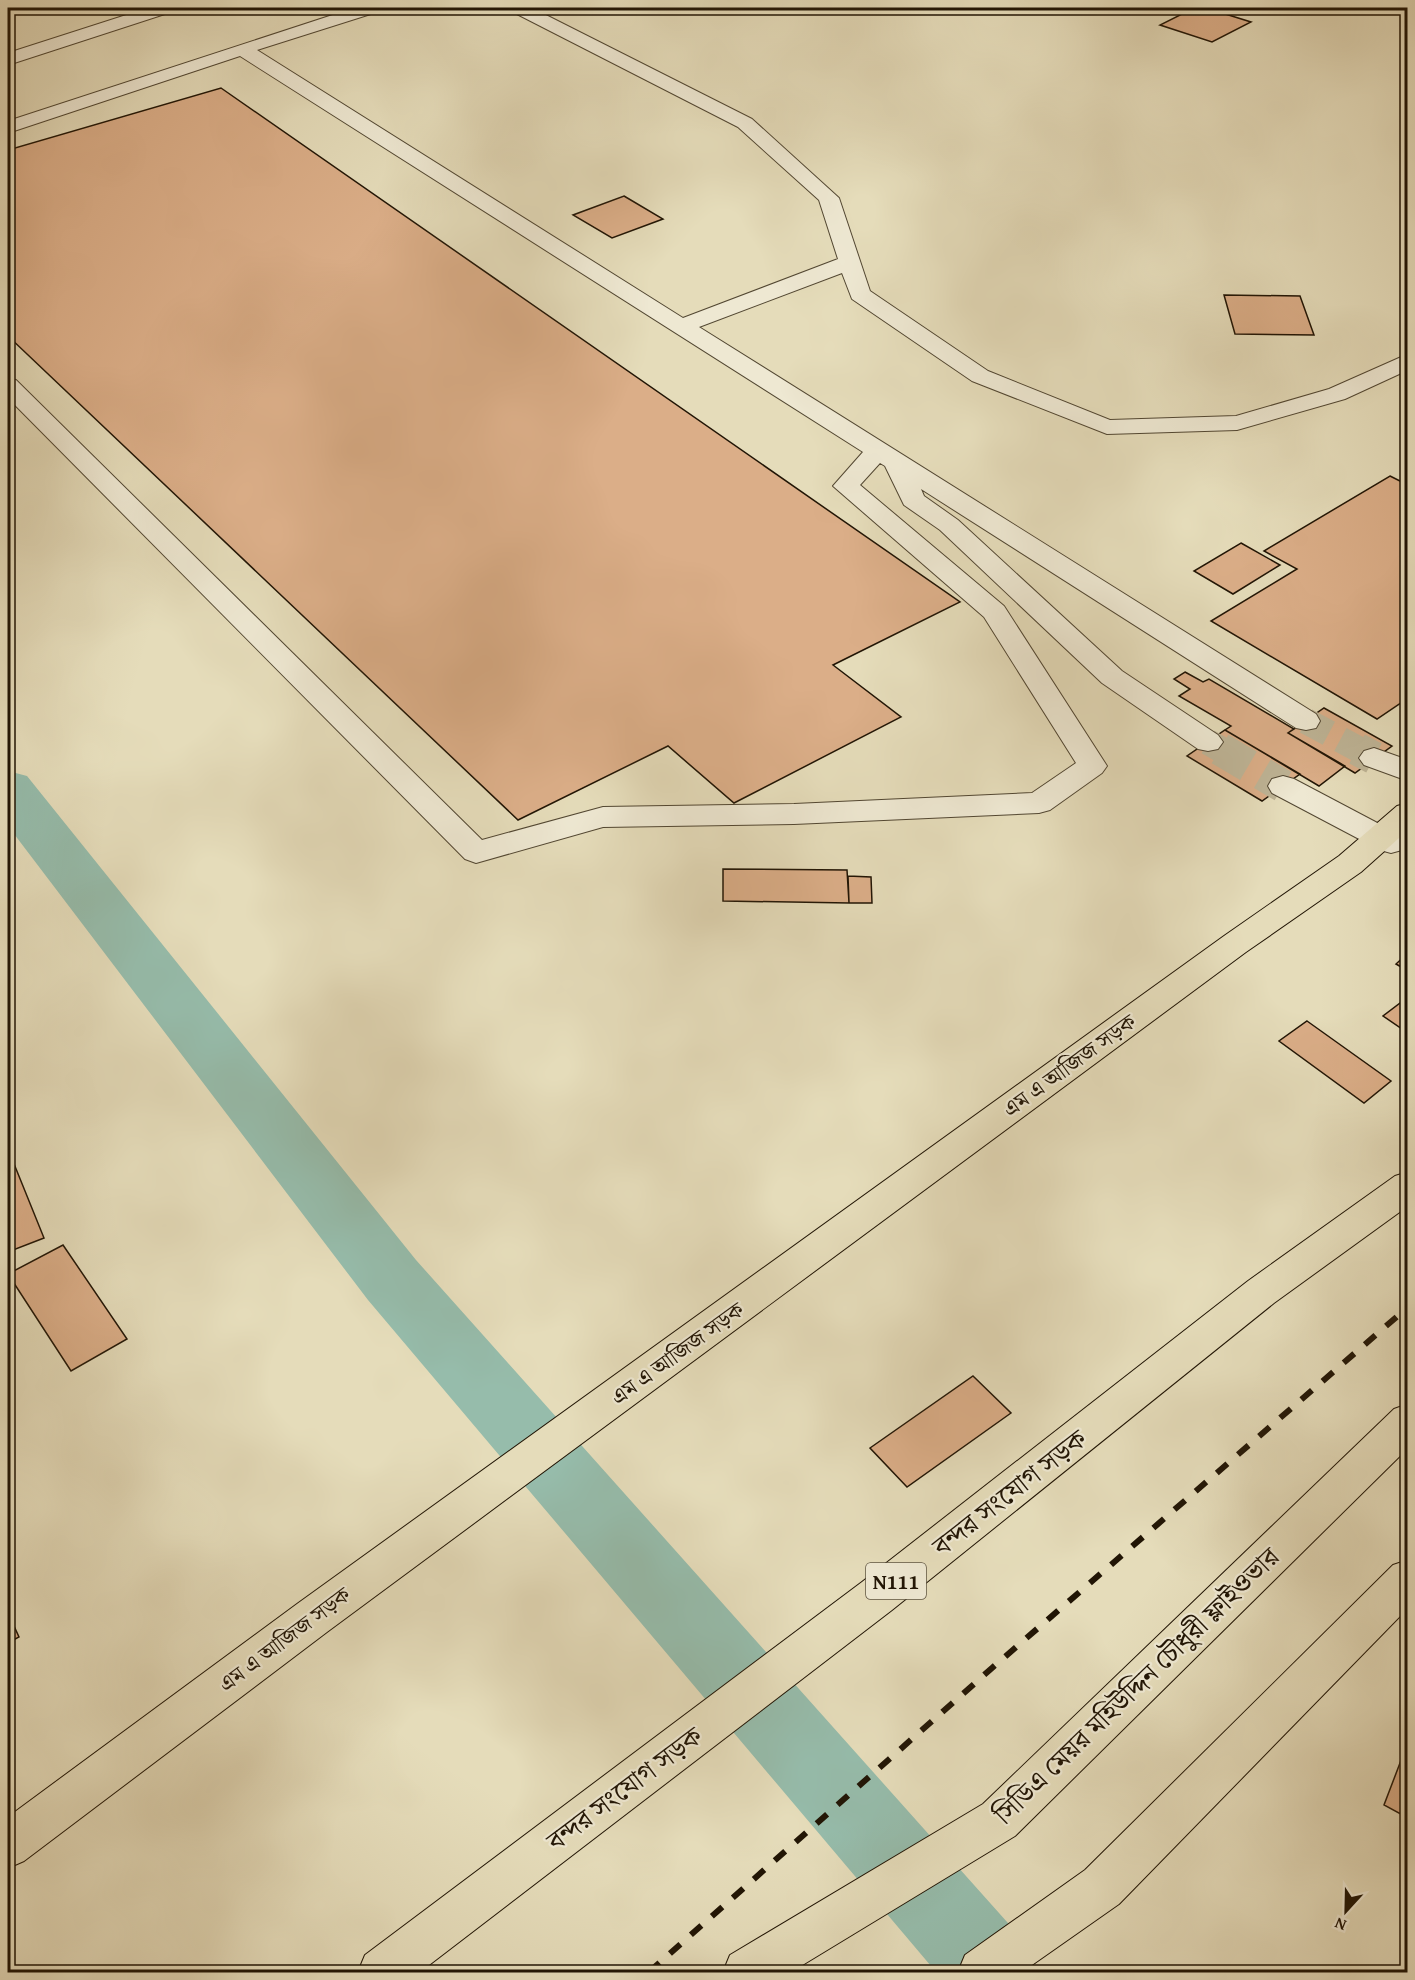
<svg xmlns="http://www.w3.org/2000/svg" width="1415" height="1980" font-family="'Gentium Book Plus','Noto Serif Bengali',serif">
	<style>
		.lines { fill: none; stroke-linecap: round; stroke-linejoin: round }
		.canal { fill: #96bcab; fill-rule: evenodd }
		.building { fill: #dbae88; stroke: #211505; stroke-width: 1.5 }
		.minor-tunnel-far1 { stroke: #beb496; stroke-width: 26; stroke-dasharray: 26 13; stroke-linecap: butt }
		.minor-tunnel { stroke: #beb496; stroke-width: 33; stroke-dasharray: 33 16; stroke-linecap: butt }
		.minor-casing { stroke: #524732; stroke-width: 2 }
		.major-casing { stroke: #211505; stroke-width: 2 }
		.highway-casing { stroke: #211505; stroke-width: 2 }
		.minor { fill: #eee8d2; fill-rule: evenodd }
		.major { fill: #e5dcba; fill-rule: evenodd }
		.highway { fill: #e5dcba; fill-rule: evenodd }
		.rail { stroke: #211505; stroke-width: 6; stroke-dasharray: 14 14; stroke-linecap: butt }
		.labels { text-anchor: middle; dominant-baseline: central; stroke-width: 4.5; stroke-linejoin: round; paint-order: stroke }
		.shield { fill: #eee8d2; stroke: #5e5442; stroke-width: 1.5 }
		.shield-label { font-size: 21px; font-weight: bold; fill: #211505 }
		.street-label { font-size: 22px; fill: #211505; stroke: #eee8d2 }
		.near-street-label { font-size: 27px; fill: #211505; stroke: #eee8d2 }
	</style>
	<rect width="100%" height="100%" fill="#e5dcba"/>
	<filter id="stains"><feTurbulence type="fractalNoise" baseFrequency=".00333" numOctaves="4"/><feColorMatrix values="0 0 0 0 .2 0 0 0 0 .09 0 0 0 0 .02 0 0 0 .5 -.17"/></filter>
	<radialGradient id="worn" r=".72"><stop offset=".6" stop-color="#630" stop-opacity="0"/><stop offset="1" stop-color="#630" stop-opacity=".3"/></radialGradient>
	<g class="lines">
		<!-- canal -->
		<path class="canal" d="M8,771L27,776L416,1260L1024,1941L1036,1972H936L368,1300L8,826Z"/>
	</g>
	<!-- building -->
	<path class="building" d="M1194,8H1206L1251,22L1212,42L1160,25Z
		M221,88L960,602L833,665L901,717L734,803L668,746L518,820L8,336V150Z
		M624,196L663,219L612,238L573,215Z
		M1224,295L1300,296L1314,335L1235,334Z
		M1390,476L1408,485V698L1377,719L1211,621L1297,569L1264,551Z
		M1241,543L1280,565L1233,594L1194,571Z
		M1185,672L1203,682L1209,679L1294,729L1288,733L1345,766L1319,786L1225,730L1231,726L1179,696L1190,689L1174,679Z
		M1324,708L1392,746L1355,773L1288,733Z
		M1225,730L1300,774L1262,801L1187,756Z
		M723,869L847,870L849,903L723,901Z
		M848,876L871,877L872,903H849Z
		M1408,953V971L1396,964Z
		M1408,997V1033L1383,1016Z
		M1307,1021L1391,1081L1364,1103L1279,1041Z
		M8,1149L44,1238L8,1252Z
		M63,1245L127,1339L71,1371L8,1274Z
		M973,1376L1011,1413L907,1487L870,1448Z
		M8,1613L19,1637L8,1643Z
		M1408,1742V1818L1384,1805Z"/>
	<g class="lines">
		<!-- minor-tunnel-far1 -->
		<path class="minor-tunnel-far1" d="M1306,721L1360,750
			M1208,742L1222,750"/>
		<!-- minor-tunnel -->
		<path class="minor-tunnel" d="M1220,749L1283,786
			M1357,749L1374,758"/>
		<!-- minor casing -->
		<g class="minor-casing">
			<path id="minor" d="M148,8H174L171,12L8,65V53Z
				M354,8H380L377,12L257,50L683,318L838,259L819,200L738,127L513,12L510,8H532L752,119L839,198L870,291L988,371L1110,420L1236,416L1329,389L1408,354V370L1345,399L1237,430L1107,434L972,381L852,299L842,273L699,327L1316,714L1320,721L1316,728L1306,730L1296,728L921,489L924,496L958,520L1122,671L1218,735L1223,742L1218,749L1208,751L1198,749L1102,683L940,530L904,505L885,466L880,463L860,485L1004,606L1107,766L1102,773L1050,810L1039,813L794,824L603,827L476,863L465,859L8,398V378L16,380L482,840L603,807L794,804L1032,793L1076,763L984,617L833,486L863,452L240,56L8,133V121Z
				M1374,748L1408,760V781L1364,765L1359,758L1364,751Z
				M1283,776L1294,779L1402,836L1406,843L1402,850L1391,853L1380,850L1272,793L1268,786L1272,779Z"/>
		</g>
		<!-- major casing -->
		<g class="major-casing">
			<path id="major" d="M1408,803V830L1361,872L1246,952L327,1632L24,1861L8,1868V1817L297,1604L1224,936L1339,856L1397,806Z"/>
		</g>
		<!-- highway casing -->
		<g class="highway-casing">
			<path id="highway" d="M1408,1172V1206L1274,1303L892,1610L420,1972H358L365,1955L862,1582L1248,1281L1395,1176Z
				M1408,1404V1448L1015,1836L791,1972H723L730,1955L983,1804L1394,1409Z
				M1408,1560V1608L1119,1904L1022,1972H958L965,1955L1085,1870L1393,1565Z"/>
		</g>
		<!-- minor -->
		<use href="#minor" class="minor"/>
		<!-- major -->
		<use href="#major" class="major"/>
		<!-- highway -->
		<use href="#highway" class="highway"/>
		<!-- rail -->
		<path class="rail" d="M649,1972L992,1668L1408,1307"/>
	</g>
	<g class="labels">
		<!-- shield labels -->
		<rect class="shield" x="866" y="1563" width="60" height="36" rx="4.5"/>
		<g class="shield-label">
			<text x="896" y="1581">N111</text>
		</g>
		<!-- street labels -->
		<g class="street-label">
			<text transform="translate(1069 1065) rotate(-36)">এম এ আজিজ সড়ক</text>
			<text transform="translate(677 1353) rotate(-36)">এম এ আজিজ সড়ক</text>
			<text transform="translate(284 1639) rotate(-37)">এম এ আজিজ সড়ক</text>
		</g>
		<!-- near-street labels -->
		<g class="near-street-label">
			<text transform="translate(1009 1492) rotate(-38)">বন্দর সংযোগ সড়ক</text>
			<text transform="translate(1136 1685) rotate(-44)">সিডিএ মেয়র মহিউদ্দিন চৌধুরী ফ্লাইওভার</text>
			<text transform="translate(624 1788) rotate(-37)">বন্দর সংযোগ সড়ক</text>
		</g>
	</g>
	<!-- margin -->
	<rect width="1415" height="1980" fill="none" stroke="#e5dcba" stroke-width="30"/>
	<rect x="9" y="9" width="1397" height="1962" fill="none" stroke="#211505" stroke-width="3"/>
	<rect x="15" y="15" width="1385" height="1950" fill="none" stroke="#211505" stroke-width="1.5"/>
	<!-- north arrow -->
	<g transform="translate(1346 1911) rotate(202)" stroke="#eee8d2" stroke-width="4.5" paint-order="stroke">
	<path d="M0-4.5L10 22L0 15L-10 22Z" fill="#211505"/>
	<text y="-9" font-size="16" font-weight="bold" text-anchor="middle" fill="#211505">N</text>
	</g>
	<rect width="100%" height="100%" filter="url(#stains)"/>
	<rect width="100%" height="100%" fill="url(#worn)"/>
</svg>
